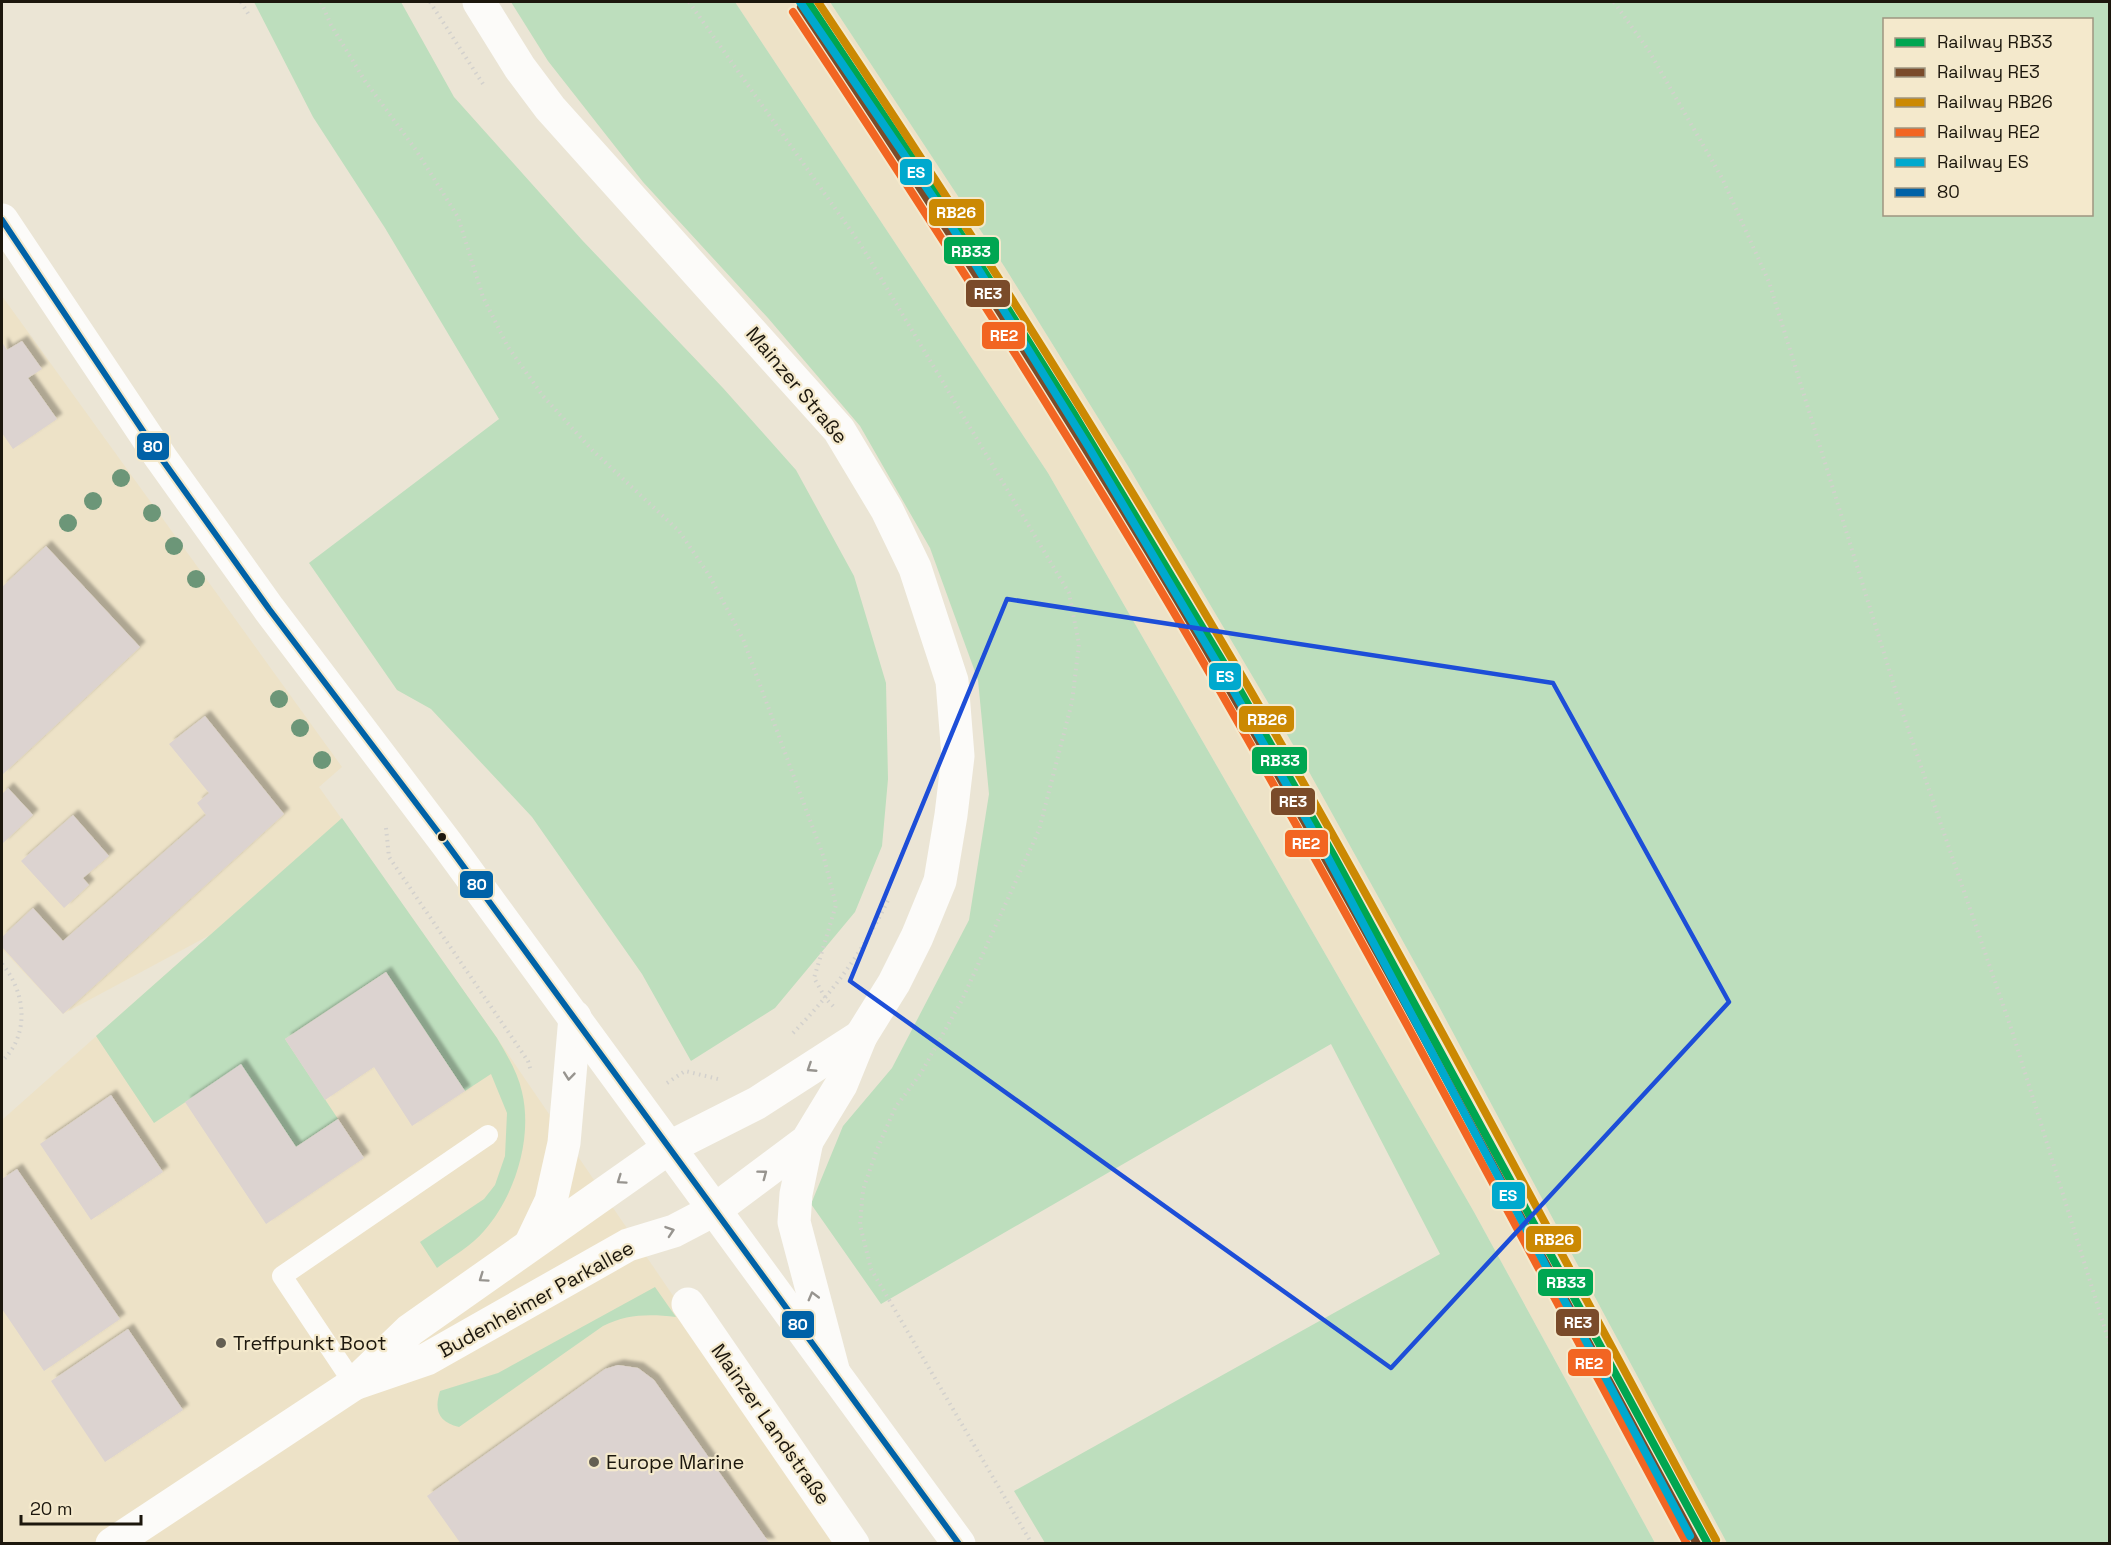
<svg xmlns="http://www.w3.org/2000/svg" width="2111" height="1545" viewBox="0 0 2111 1545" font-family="'Space Grotesk',sans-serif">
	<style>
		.built { fill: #ede2c7 }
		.green { fill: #bddebd; fill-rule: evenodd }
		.building { fill: #dcd3d0; filter: url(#shadow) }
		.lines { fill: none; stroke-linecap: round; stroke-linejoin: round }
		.path { stroke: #d3d1cd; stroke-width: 4; stroke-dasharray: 1.5 4.5; stroke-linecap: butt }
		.service { stroke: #fcfbf9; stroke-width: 20 }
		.minor { stroke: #fcfbf9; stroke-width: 33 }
		.secondary { stroke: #fcfbf9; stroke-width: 33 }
		.bus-1-casing { stroke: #f4e9cc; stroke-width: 10 }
		.bus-1 { stroke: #0062a7; stroke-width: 6 }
		.rail-1-casing { stroke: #f4e9cc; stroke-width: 12 }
		.rail-2-casing { stroke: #f4e9cc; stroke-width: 12 }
		.rail-3-casing { stroke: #f4e9cc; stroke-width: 12 }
		.rail-4-casing { stroke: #f4e9cc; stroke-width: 12 }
		.rail-5-casing { stroke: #f4e9cc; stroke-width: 12 }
		.rail-1 { stroke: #00a651; stroke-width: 8 }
		.rail-2 { stroke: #7a4b2a; stroke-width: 8 }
		.rail-3 { stroke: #cb8903; stroke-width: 8 }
		.rail-4 { stroke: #f26522; stroke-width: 8 }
		.rail-5 { stroke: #00a9ce; stroke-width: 8 }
		.tree { fill: #6c9678 }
		.oneway { stroke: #97948f }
		.marked { fill: none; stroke: #1d4ed8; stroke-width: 4.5; stroke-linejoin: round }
		.bus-dot { fill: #1c170d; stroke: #f4e9cc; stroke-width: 2 }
		.poi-dot { fill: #645f53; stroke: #f4e9cc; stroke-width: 2 }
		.labels { text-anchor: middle; stroke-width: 4.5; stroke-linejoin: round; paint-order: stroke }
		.street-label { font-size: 20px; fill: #1c170d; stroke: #f4e9cc }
		.poi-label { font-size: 20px; fill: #1c170d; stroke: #f4e9cc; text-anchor: start }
		.line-badge { stroke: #f4e9cc; stroke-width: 2 }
		.badge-label { font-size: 16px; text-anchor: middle; font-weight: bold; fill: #fff }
	</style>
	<defs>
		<filter id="shadow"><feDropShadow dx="5.5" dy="-5.5" stdDeviation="1.5" flood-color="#0004"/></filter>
	</defs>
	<rect width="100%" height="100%" fill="#ebe5d5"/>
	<g class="built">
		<polygon points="735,2 830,2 1004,266 1128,466 1308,770 1436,1001 1727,1543 1655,1543 1474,1212 1048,473"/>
		<polygon points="2,296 342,767 319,787 497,1038 842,1543 2,1543 2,1120 210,935 63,1014 2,949"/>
	</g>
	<g class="green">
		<polygon points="254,2 401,2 454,97 582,240 723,388 796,470 854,576 886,683 888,779 882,846 855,912 775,1008 691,1061 642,974 532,817 431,709 397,690 309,563 499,419 385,228 313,117"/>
		<polygon points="511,2 735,2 1048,473 1474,1212 1655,1543 1045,1543 1014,1491 1440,1254 1331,1044 881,1304 811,1204 843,1126 892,1068 969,920 989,794 978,680 930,548 860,426 768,318 643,182 548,61"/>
		<path d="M 830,2 L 2109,2 L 2109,1543 L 1727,1543 L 1436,1001 L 1308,770 L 1128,466 L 1004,266 ZM 1884,20 L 2092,20 L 2092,214 L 1884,214 Z"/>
		<path d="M 342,818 L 497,1038 C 507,1055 518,1073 522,1092 C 533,1138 515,1196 484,1231 C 471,1246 453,1256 437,1268 L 420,1242 L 484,1199 L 495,1185 L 505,1156 L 507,1113 L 491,1074 L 465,1091 L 386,972 L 285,1039 L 338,1119 L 296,1147 L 241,1065 L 154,1123 L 96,1036 Z"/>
		<path d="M 655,1287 L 676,1317 C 649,1314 627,1314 603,1326 L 459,1427 C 438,1422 434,1410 440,1391 L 498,1373 Z"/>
	</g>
	<g class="building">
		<polygon points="22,341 42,369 28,378 57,419 13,449 2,433 2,342 7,350"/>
		<polygon points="46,546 140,647 2,775 2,587"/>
		<polygon points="205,716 284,814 63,1014 2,947 2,937 33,908 63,941 206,815 197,803 209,793 169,744"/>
		<polygon points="8,788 33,815 2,844 2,794"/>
		<polygon points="73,815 109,856 83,878 89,885 64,908 21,861"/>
		<polygon points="386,972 465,1091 412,1126 374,1067 325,1100 285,1039"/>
		<polygon points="241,1064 296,1147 338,1119 364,1158 266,1224 185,1102"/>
		<polygon points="111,1095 163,1172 91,1220 40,1144"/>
		<polygon points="17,1169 120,1319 44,1371 2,1309 2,1179"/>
		<polygon points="128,1329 183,1410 105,1462 51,1381"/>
		<polygon points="618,1365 638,1368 654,1380 770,1544 461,1544 427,1496 605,1369"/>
	</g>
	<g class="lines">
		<g class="path">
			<polyline points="241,2 249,15"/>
			<polyline points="321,2 331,25 365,81 416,150 458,217 483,297 508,347 543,396 592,450 679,531 709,575 743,639 824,858 836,905 814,978 826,999 836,1009"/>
			<polyline points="430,2 483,84"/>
			<polyline points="689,2 861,245 1069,593 1079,644 1072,702 1039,830 962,1000 921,1073 895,1108 876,1152 863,1190 860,1225 871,1269 1032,1544"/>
			<polyline points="1614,2 1649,51 1722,178 1769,282 1901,708 2012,1031 2110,1345"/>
			<polyline points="386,828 389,857 528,1061 531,1071"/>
			<path d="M 2,964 C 26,992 30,1035 2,1061"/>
			<path d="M 793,1033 C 833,992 865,949 889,898"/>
			<polyline points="667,1083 685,1071 718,1079"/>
		</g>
		<polyline class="service" points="354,1384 282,1276 488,1135"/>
		<g class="minor">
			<polyline points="807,1141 796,1194 794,1222 834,1373"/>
			<polyline points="531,1243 551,1201 564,1143 575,1017"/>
			<polyline points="688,1304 853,1544"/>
			<polyline points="354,1384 427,1359 628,1245 674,1231 716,1209 807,1141 841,1085 861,1036 894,983 917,937 940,881 951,815 958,756 952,681 915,568 887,510 839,430 550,108 520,68 479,2"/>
			<polyline points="112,1544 354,1384 410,1330 670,1147 757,1103 861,1036"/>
		</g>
		<polyline class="secondary" points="2,220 161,458 269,609 447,844 959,1544"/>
		<g class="bus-1-casing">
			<polyline id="bus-1" points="2,220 161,458 269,609 447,844 959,1544"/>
		</g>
		<use href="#bus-1" class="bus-1"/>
		<g class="rail-1-casing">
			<polyline id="rail-1" points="808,2 930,185 1074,414 1234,680 1334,856 1708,1544"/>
		</g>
		<g class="rail-2-casing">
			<path id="rail-2" d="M 801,7 C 949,230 1095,456 1229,689 C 1391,970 1542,1258 1697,1544"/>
		</g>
		<g class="rail-3-casing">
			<path id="rail-3" d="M 818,2 C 966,223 1108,447 1242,676 C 1407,960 1559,1251 1716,1540"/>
		</g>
		<g class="rail-4-casing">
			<path id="rail-4" d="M 793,12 C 941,234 1086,460 1220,691 C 1382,972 1533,1259 1687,1544"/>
		</g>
		<g class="rail-5-casing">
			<polyline id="rail-5" points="800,2 939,206 1088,446 1229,683 1326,854 1690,1536"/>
		</g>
		<use href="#rail-1" class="rail-1"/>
		<use href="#rail-2" class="rail-2"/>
		<use href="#rail-3" class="rail-3"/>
		<use href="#rail-4" class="rail-4"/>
		<use href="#rail-5" class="rail-5"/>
	</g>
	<g class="tree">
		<circle cx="121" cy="478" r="9"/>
		<circle cx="93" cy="501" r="9"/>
		<circle cx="152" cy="513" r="9"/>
		<circle cx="68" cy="523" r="9"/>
		<circle cx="174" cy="546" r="9"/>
		<circle cx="196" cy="579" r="9"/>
		<circle cx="279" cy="699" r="9"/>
		<circle cx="300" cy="728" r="9"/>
		<circle cx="322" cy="760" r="9"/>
	</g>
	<defs><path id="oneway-chevron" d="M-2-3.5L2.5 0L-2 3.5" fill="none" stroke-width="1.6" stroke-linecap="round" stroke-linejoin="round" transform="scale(1.5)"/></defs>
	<g class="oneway">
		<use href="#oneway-chevron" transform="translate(811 1068) rotate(147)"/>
		<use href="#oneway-chevron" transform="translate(569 1076) rotate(96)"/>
		<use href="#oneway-chevron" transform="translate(763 1174) rotate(-37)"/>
		<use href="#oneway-chevron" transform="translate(621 1180) rotate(145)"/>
		<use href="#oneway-chevron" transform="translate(670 1231) rotate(-19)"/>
		<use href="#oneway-chevron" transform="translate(483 1278) rotate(145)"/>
		<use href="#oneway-chevron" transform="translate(813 1296) rotate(-105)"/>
	</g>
	<path class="marked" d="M 1007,599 L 1553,683 L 1729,1002 L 1391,1368 L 850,981 Z"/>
	<circle class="bus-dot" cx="442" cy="837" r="5"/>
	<g class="poi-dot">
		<circle cx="221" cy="1343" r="6"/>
		<circle cx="594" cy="1462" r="6"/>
	</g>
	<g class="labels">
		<g class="street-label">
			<text transform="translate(797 385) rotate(50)" y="7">Mainzer Straße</text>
			<text transform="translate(536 1299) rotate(-29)" y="7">Budenheimer Parkallee</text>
			<text transform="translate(771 1424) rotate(55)" y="7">Mainzer Landstraße</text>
		</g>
		<g class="poi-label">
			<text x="233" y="1350">Treffpunkt Boot</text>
			<text x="606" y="1469">Europe Marine</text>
		</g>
	</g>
	<g class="line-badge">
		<rect x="899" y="158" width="34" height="28" rx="6" fill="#00a9ce"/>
		<rect x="928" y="198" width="57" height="29" rx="6" fill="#cb8903"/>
		<rect x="943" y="236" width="57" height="29" rx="6" fill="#00a651"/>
		<rect x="965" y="279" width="46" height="29" rx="6" fill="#7a4b2a"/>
		<rect x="981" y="321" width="45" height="29" rx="6" fill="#f26522"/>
		<rect x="136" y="432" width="34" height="29" rx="6" fill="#0062a7"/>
		<rect x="1208" y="662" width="34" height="29" rx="6" fill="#00a9ce"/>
		<rect x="1238" y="705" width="57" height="28" rx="6" fill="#cb8903"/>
		<rect x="1251" y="746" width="57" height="29" rx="6" fill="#00a651"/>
		<rect x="1270" y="787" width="46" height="29" rx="6" fill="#7a4b2a"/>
		<rect x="1284" y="829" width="45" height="29" rx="6" fill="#f26522"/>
		<rect x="459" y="870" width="35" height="29" rx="6" fill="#0062a7"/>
		<rect x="1491" y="1181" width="35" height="29" rx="6" fill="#00a9ce"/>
		<rect x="1525" y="1225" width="57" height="28" rx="6" fill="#cb8903"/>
		<rect x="1537" y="1268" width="57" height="29" rx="6" fill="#00a651"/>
		<rect x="1555" y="1308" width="45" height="29" rx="6" fill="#7a4b2a"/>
		<rect x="781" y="1310" width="34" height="29" rx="6" fill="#0062a7"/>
		<rect x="1567" y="1348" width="45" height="29" rx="6" fill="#f26522"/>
	</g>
	<g class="badge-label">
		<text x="916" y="178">ES</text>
		<text x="956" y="218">RB26</text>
		<text x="971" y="257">RB33</text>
		<text x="988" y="299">RE3</text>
		<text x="1004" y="341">RE2</text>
		<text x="153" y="452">80</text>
		<text x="1225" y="682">ES</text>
		<text x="1267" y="725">RB26</text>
		<text x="1280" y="766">RB33</text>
		<text x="1293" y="807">RE3</text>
		<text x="1306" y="849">RE2</text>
		<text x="477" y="890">80</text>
		<text x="1508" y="1201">ES</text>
		<text x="1554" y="1245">RB26</text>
		<text x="1566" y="1288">RB33</text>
		<text x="1578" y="1328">RE3</text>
		<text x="798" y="1330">80</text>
		<text x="1589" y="1369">RE2</text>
	</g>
	<rect width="2111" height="1545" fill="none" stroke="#1c170d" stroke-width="6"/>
	<rect x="1883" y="18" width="210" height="198" fill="#f4e9cc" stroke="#9e9580" stroke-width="1.5"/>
	<rect x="1895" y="38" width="30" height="9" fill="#00a651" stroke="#9e9580" stroke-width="1.5"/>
	<text x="1937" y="48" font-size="18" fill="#1c170d">Railway RB33</text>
	<rect x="1895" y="68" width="30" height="9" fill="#7a4b2a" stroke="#9e9580" stroke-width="1.5"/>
	<text x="1937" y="78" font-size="18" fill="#1c170d">Railway RE3</text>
	<rect x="1895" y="98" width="30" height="9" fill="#cb8903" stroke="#9e9580" stroke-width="1.5"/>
	<text x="1937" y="108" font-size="18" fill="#1c170d">Railway RB26</text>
	<rect x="1895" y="128" width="30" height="9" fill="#f26522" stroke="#9e9580" stroke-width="1.5"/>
	<text x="1937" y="138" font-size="18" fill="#1c170d">Railway RE2</text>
	<rect x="1895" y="158" width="30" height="9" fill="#00a9ce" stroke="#9e9580" stroke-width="1.5"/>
	<text x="1937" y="168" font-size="18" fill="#1c170d">Railway ES</text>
	<rect x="1895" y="188" width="30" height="9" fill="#0062a7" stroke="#9e9580" stroke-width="1.5"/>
	<text x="1937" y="198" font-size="18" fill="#1c170d">80</text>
	<path d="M21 1515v9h120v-9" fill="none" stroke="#1c170d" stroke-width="3"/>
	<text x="30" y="1515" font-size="18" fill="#1c170d" stroke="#f4e9cc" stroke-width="4.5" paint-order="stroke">20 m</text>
</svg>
